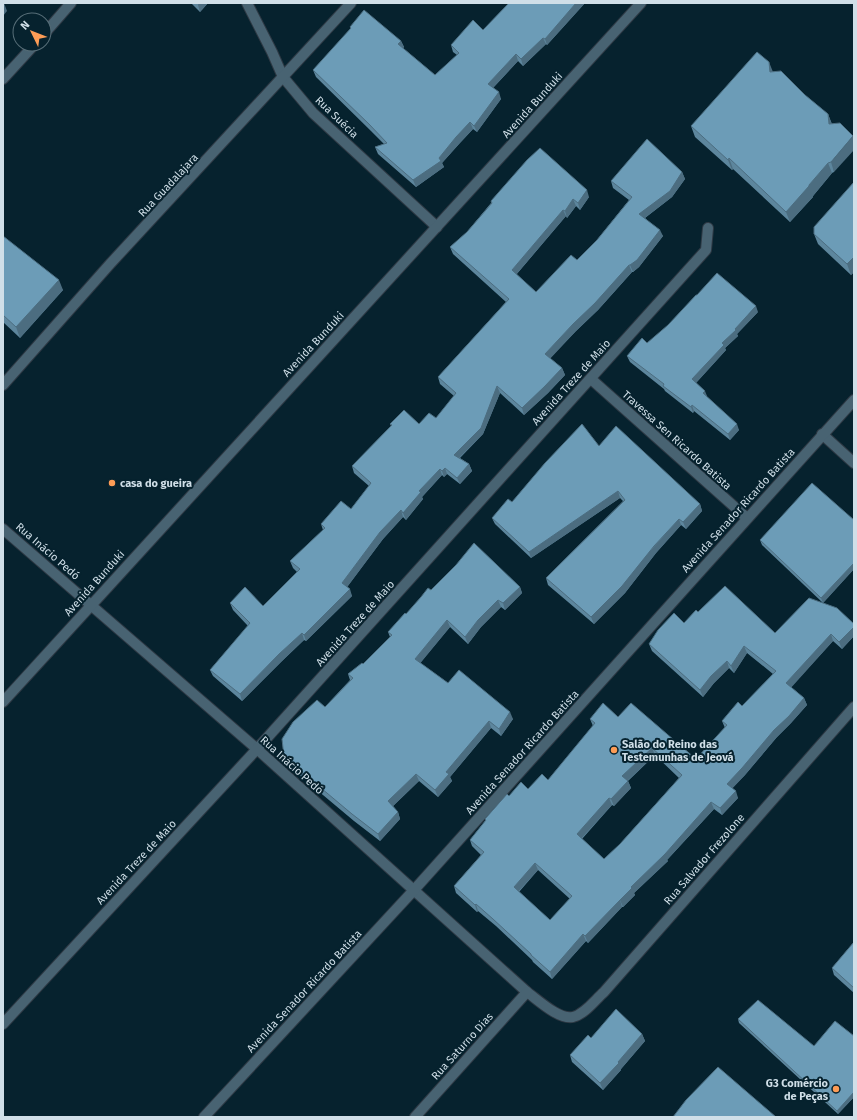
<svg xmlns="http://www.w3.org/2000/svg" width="857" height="1120" viewBox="0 0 857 1120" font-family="'Fira Sans',sans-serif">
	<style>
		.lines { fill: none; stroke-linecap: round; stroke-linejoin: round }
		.minor-casing { stroke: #2e3944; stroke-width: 12 }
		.tertiary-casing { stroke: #2e3944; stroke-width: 12 }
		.minor { stroke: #486372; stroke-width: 10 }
		.tertiary { stroke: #486372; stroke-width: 10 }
		.wall { fill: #5d869d; fill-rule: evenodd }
		.shaded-wall { fill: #4c6d80 }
		.building { fill: #6c9cb7; stroke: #4c6d80; fill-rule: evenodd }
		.poi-dot { fill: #fd9c56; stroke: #06222e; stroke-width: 1.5 }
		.labels { text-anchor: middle; stroke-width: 4; stroke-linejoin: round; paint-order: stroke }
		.street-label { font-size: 11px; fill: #d0dfe8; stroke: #06222e }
		.poi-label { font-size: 11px; font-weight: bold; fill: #d0dfe8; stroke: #06222e; text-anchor: start }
	</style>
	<rect width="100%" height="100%" fill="#06222e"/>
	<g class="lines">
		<g class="minor-casing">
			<g id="minor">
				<polyline points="247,3 272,52 283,77 313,113 437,227"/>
				<polyline points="591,379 747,518"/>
				<polyline points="3,385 110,264 351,3"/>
				<polyline points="822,434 854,463"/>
				<path d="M 3,529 L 257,749 L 527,992 C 538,1000 559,1020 573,1017 C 585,1014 595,1000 604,992 L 854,707"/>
				<polyline points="3,702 641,3"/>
				<polyline points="3,1024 257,749 706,250 708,228"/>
				<polyline points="204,1117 414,890 854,400"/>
				<polyline points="415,1117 527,992"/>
			</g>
		</g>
		<g class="tertiary-casing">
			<g id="tertiary">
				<polyline points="44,34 71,3"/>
				<polyline points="3,79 35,44"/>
			</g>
		</g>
		<use href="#minor" class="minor"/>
		<use href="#tertiary" class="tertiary"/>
	</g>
	<g class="wall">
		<polygon points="191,3 208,3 200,12"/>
		<polygon points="509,3 585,3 547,45 546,44 523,66 518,61 493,88 501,99 477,132 473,129 459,144 442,163 444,167 416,187 378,154 375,147 384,144 371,131 316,77 313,70 351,29 350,27 401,41 404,47 403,48 435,75 457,55 453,52 451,45 483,30"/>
		<polygon points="773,72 805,95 828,114 832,124 834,172 832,173 813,196 813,197 790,222 733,169 732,170 695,137 691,126"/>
		<polygon points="682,172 685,179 672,197 645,218 663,236 639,267 633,272 632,272 598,310 576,331 550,358 562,368 565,375 548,393 524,415 500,393 483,434 460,458 469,464 472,471 460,484 447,474 444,477 442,475 422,497 423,499 406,520 403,517 383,539 347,587 352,596 306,641 304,640 282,661 242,701 213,676 210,670 248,626 233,610 230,603 263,606 297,572 293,568 290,561 323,530 321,524 351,509 369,486 354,473 352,466 391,426 390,424 419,424 436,418 454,396 440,384 438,377 506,302 453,254 450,247 467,232 491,203 491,201 589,197 580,210 576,206 567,218 566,216 516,275 536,292 577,260 597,240 629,200 613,188 611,181"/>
		<polygon points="854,182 854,272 851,275 818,244 814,234"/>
		<polygon points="3,236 63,290 20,338 3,322"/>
		<polygon points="758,312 737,334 738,336 725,348 726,350 696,383 707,397 739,430 730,440 694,411 693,413 665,391 664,389 630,362 627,356 647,343"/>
		<polygon points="599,446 700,504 702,511 686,529 681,525 656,553 625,593 594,624 548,585 546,578 623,501 620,498 531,558 495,524 492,518 512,502"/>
		<polygon points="854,520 854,569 823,603 762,545 760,540"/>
		<polygon points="520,587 522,593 505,610 501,607 481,627 468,644 450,627 420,663 448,683 513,719 501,736 491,728 450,777 452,781 438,797 419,781 393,806 398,812 400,819 380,841 354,821 286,764 284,757 325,707 350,680 348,674 363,664 390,637 388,632 406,614 431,590"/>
		<path d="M 698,612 L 775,633 L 854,624 L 854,636 L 842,649 L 833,641 L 791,687 L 804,698 L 807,705 L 791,723 L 777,737 L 745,775 L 732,788 L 738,798 L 722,815 L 714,809 L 667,860 L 668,861 L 634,893 L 635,895 L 623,907 L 622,907 L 588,943 L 586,941 L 552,979 L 533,962 L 532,960 L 496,926 L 478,911 L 477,912 L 456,893 L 454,886 L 481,855 L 472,846 L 470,840 L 485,821 L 485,819 L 509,796 L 528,789 L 548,780 L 593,726 L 590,719 L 618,717 L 696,759 L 725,728 L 722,721 L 742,706 L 773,674 L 747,653 L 734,673 L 729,668 L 714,683 L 703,697 L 652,651 L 649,644 L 684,623 ZM 655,755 L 679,778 L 620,844 L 604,859 L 582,839 L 612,805 L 614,806 L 631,788 L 628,781 ZM 538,870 L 570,899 L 550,920 L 519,892 Z"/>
		<polygon points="854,942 854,993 834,975 832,968"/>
		<polygon points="738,1019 814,1046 854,1036 854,1097 838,1114 739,1023"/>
		<polygon points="642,1034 645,1041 621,1069 621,1070 603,1090 572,1062 570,1055 591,1038"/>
	</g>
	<g class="shaded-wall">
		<polygon points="3,3 4,3 7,11 3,16"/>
		<polygon points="199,3 208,3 200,12 198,5"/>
		<polygon points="576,3 585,3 547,45 545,39"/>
		<polygon points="543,38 546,44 523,66 521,59"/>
		<polygon points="401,41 404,47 401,51 398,44"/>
		<polygon points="516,54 518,61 490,91 488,84"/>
		<polygon points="769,62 773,72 770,72"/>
		<polygon points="499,92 501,99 477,132 474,126"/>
		<polygon points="828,114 832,125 829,124"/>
		<polygon points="470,122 473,129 459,144 442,163 444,167 416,187 413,180 439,158 456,137"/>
		<polygon points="853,136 854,140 854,150 834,172 831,162"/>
		<polygon points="729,158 733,169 732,170 728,160"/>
		<polygon points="828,163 832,173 813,196 813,197 790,222 786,212"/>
		<polygon points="682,172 685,179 672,197 642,220 639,214"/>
		<polygon points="587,190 589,197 580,210 578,203"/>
		<polygon points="573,199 576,206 567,218 565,211"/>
		<polygon points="563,210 566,216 514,277 512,270"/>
		<polygon points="660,230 663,236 639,267 633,272 630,265"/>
		<polygon points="854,257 854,272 851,275 847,264"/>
		<polygon points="629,265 632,272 598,310 576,331 548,361 545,354"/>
		<polygon points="59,280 63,290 20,338 16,327"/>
		<polygon points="756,306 758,312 737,334 738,336 725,348 726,350 694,385 692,379 722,343"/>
		<polygon points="562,368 565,375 548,393 524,415 522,408"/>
		<polygon points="497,386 500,393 483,434 456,461 454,455"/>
		<polygon points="705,391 707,396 705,399 703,393"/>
		<polygon points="692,405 694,411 693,413 691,407"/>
		<polygon points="737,424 739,430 730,440 728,434"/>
		<polygon points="469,464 472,471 460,484 457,478"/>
		<polygon points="445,468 447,474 444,477 442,471"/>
		<polygon points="440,469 442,475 422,497 423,499 406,520 403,513 419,491"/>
		<polygon points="618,491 620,498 531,558 529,552"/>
		<polygon points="700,504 702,511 686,529 683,522"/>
		<polygon points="401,510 403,517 383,539 345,590 342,583 380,532"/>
		<polygon points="679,519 681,525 656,553 625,593 594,624 591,617"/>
		<polygon points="854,563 854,569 823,603 821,598"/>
		<polygon points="520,587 522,593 505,610 503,603"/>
		<polygon points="350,589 352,596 306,641 304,635"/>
		<polygon points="498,600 501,607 481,627 468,644 465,637 478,620"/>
		<polygon points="447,620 450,627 418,666 415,659"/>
		<polygon points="854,627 854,636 842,649 839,642"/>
		<polygon points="302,633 304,640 282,661 242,701 240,694 279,654"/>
		<polygon points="831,634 833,641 789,690 786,683"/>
		<polygon points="744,646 747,653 734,673 731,666"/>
		<polygon points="727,661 729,668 714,683 703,697 700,690 711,676"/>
		<polygon points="804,698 807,705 791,723 777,737 745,775 730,791 727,784 774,730"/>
		<polygon points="510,712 513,719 501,736 499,729"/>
		<polygon points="489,721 491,728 450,777 452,781 438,797 435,790 446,772"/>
		<polygon points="652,748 655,755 625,783 622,776"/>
		<polygon points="416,774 419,781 391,808 388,801"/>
		<polygon points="628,781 631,788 614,806 611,799"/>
		<polygon points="736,791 738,798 722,815 720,808"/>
		<polygon points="609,798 612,805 579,841 577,834"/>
		<polygon points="711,802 714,809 667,860 668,861 634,893 635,895 623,907 620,900 631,887 665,854"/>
		<polygon points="398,812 400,819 380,841 378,834"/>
		<polygon points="535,863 538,870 516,894 514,887"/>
		<polygon points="620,900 622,907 588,943 585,936"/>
		<polygon points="476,904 478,911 477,912 475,905"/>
		<polygon points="583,934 586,941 552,979 550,972"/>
		<polygon points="642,1034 645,1041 621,1069 621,1070 603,1090 600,1083"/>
		<polygon points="854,1092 854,1097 838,1114 837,1111"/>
	</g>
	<g class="building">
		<polygon points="509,3 576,3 545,39 543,38 521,59 516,54 488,84 499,92 474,126 470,122 456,137 439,158 441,161 413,180 375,147 387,143 369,124 313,70 351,28 350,27 364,10 401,41 398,44 435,75 459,53 451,45 473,20 483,30"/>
		<polygon points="757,52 769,62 770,72 781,71 805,95 828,114 829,124 840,123 853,136 831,162 828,163 809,185 809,186 786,212 729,158 728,160 691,126"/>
		<polygon points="647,139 682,172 670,191 639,214 660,230 637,260 630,265 629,265 595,303 573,324 545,354 562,368 545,386 522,408 497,386 481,428 454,455 469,464 457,478 445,468 442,471 440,469 419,491 421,492 403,513 401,510 380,532 342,583 350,589 304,635 302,633 279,654 240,694 210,670 250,623 230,603 245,587 263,606 300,569 290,561 325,528 321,524 341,501 351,509 371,483 352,466 392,425 390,424 404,410 419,424 429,413 436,418 456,393 438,377 509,299 450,247 467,232 492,203 491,201 527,160 540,148 587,190 578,203 573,199 565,211 563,210 512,270 536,292 571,255 577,260 597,240 632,197 611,181"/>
		<polygon points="854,182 854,257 847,264 814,234 814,227"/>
		<polygon points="3,236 59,280 16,327 3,315"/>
		<polygon points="717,273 756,306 735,329 736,330 722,343 724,345 692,379 705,391 703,393 737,424 728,434 692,405 691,407 663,386 664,384 627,356 642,338 647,343 668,325 696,295 697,295"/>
		<polygon points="582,424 599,446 616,426 700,504 683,522 679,519 654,546 622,586 591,617 546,578 625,500 618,491 529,552 492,518 508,499 512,502 545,463"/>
		<polygon points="812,483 854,520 854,563 821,598 760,540"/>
		<polygon points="474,543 520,587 503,603 498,600 478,620 465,637 447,620 415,659 448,683 459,670 510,712 499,729 489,721 446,772 449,774 435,790 416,774 388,801 398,812 378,834 352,814 284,757 282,739 293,722 317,700 325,707 353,678 348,674 362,663 363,664 392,635 388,632 405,613 406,614 421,597 428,588 431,590 456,565"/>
		<path d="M 725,586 L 775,633 L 809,598 L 837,608 L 854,624 L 854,627 L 839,642 L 831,634 L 786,683 L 804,698 L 789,716 L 774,730 L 742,768 L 727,784 L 736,791 L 720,808 L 711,802 L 665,854 L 631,887 L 632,888 L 620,900 L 585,936 L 583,934 L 550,972 L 531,955 L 531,954 L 493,919 L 476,904 L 475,905 L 454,886 L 484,852 L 470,840 L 486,820 L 485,819 L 507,794 L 509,796 L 521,782 L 528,789 L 542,774 L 548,780 L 595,723 L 590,719 L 603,703 L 618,717 L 631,703 L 696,759 L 727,725 L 722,721 L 738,702 L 742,706 L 776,671 L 744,646 L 731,666 L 727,661 L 711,676 L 700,690 L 649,644 L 658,630 L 674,613 L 684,623 L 696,610 L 698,612 ZM 652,748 L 682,775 L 620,844 L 604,859 L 577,834 L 609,798 L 611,799 L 628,781 L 622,776 ZM 535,863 L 572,896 L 550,920 L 514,887 Z"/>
		<polygon points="854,942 854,988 832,968"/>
		<polygon points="758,1000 814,1046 835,1021 854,1036 854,1092 837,1111 738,1019"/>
		<polygon points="616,1009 642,1034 618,1062 619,1063 600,1083 570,1055 588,1035 591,1038"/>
		<polygon points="718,1067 776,1117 673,1117 686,1100"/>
	</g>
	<g class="poi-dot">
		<circle cx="112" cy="483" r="4"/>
		<circle cx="614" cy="750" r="4"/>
		<circle cx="836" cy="1089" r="4"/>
	</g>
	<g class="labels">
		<g class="street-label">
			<text transform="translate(532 105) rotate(-48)" y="4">Avenida Bunduki</text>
			<text transform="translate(337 117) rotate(44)" y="4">Rua Suécia</text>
			<text transform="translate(168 185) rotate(-47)" y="4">Rua Guadalajara</text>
			<text transform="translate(313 344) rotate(-47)" y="4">Avenida Bunduki</text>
			<text transform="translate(571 382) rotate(-48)" y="4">Avenida Treze de Maio</text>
			<text transform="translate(677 440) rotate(42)" y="4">Travessa Sen Ricardo Batista</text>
			<text transform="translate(738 510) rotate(-48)" y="4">Avenida Senador Ricardo Batista</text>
			<text transform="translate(48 551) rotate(41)" y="4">Rua Inácio Pedó</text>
			<text transform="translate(94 583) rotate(-48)" y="4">Avenida Bunduki</text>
			<text transform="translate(355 623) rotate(-48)" y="4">Avenida Treze de Maio</text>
			<text transform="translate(522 752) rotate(-48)" y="4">Avenida Senador Ricardo Batista</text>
			<text transform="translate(292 765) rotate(42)" y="4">Rua Inácio Pedó</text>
			<text transform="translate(704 859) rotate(-49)" y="4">Rua Salvador Frezolone</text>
			<text transform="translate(136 862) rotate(-47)" y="4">Avenida Treze de Maio</text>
			<text transform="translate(304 991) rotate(-47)" y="4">Avenida Senador Ricardo Batista</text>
			<text transform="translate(462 1046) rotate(-48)" y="4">Rua Saturno Dias</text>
		</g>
		<g class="poi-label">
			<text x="120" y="487">casa do gueira</text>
			<text x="622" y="748">Salão do Reino das<tspan x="622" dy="13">Testemunhas de Jeová</tspan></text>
			<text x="828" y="1087" text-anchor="end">G3 Comércio<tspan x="828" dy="13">de Peças</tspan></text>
		</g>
	</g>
	<rect width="857" height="1120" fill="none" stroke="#d0dfe8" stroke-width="8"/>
	<g transform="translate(32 32) rotate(313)"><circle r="19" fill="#06222e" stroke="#576e78"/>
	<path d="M0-3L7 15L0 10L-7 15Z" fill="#fd9c56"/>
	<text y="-6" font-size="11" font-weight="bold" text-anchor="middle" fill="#d0dfe8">N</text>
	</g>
</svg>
